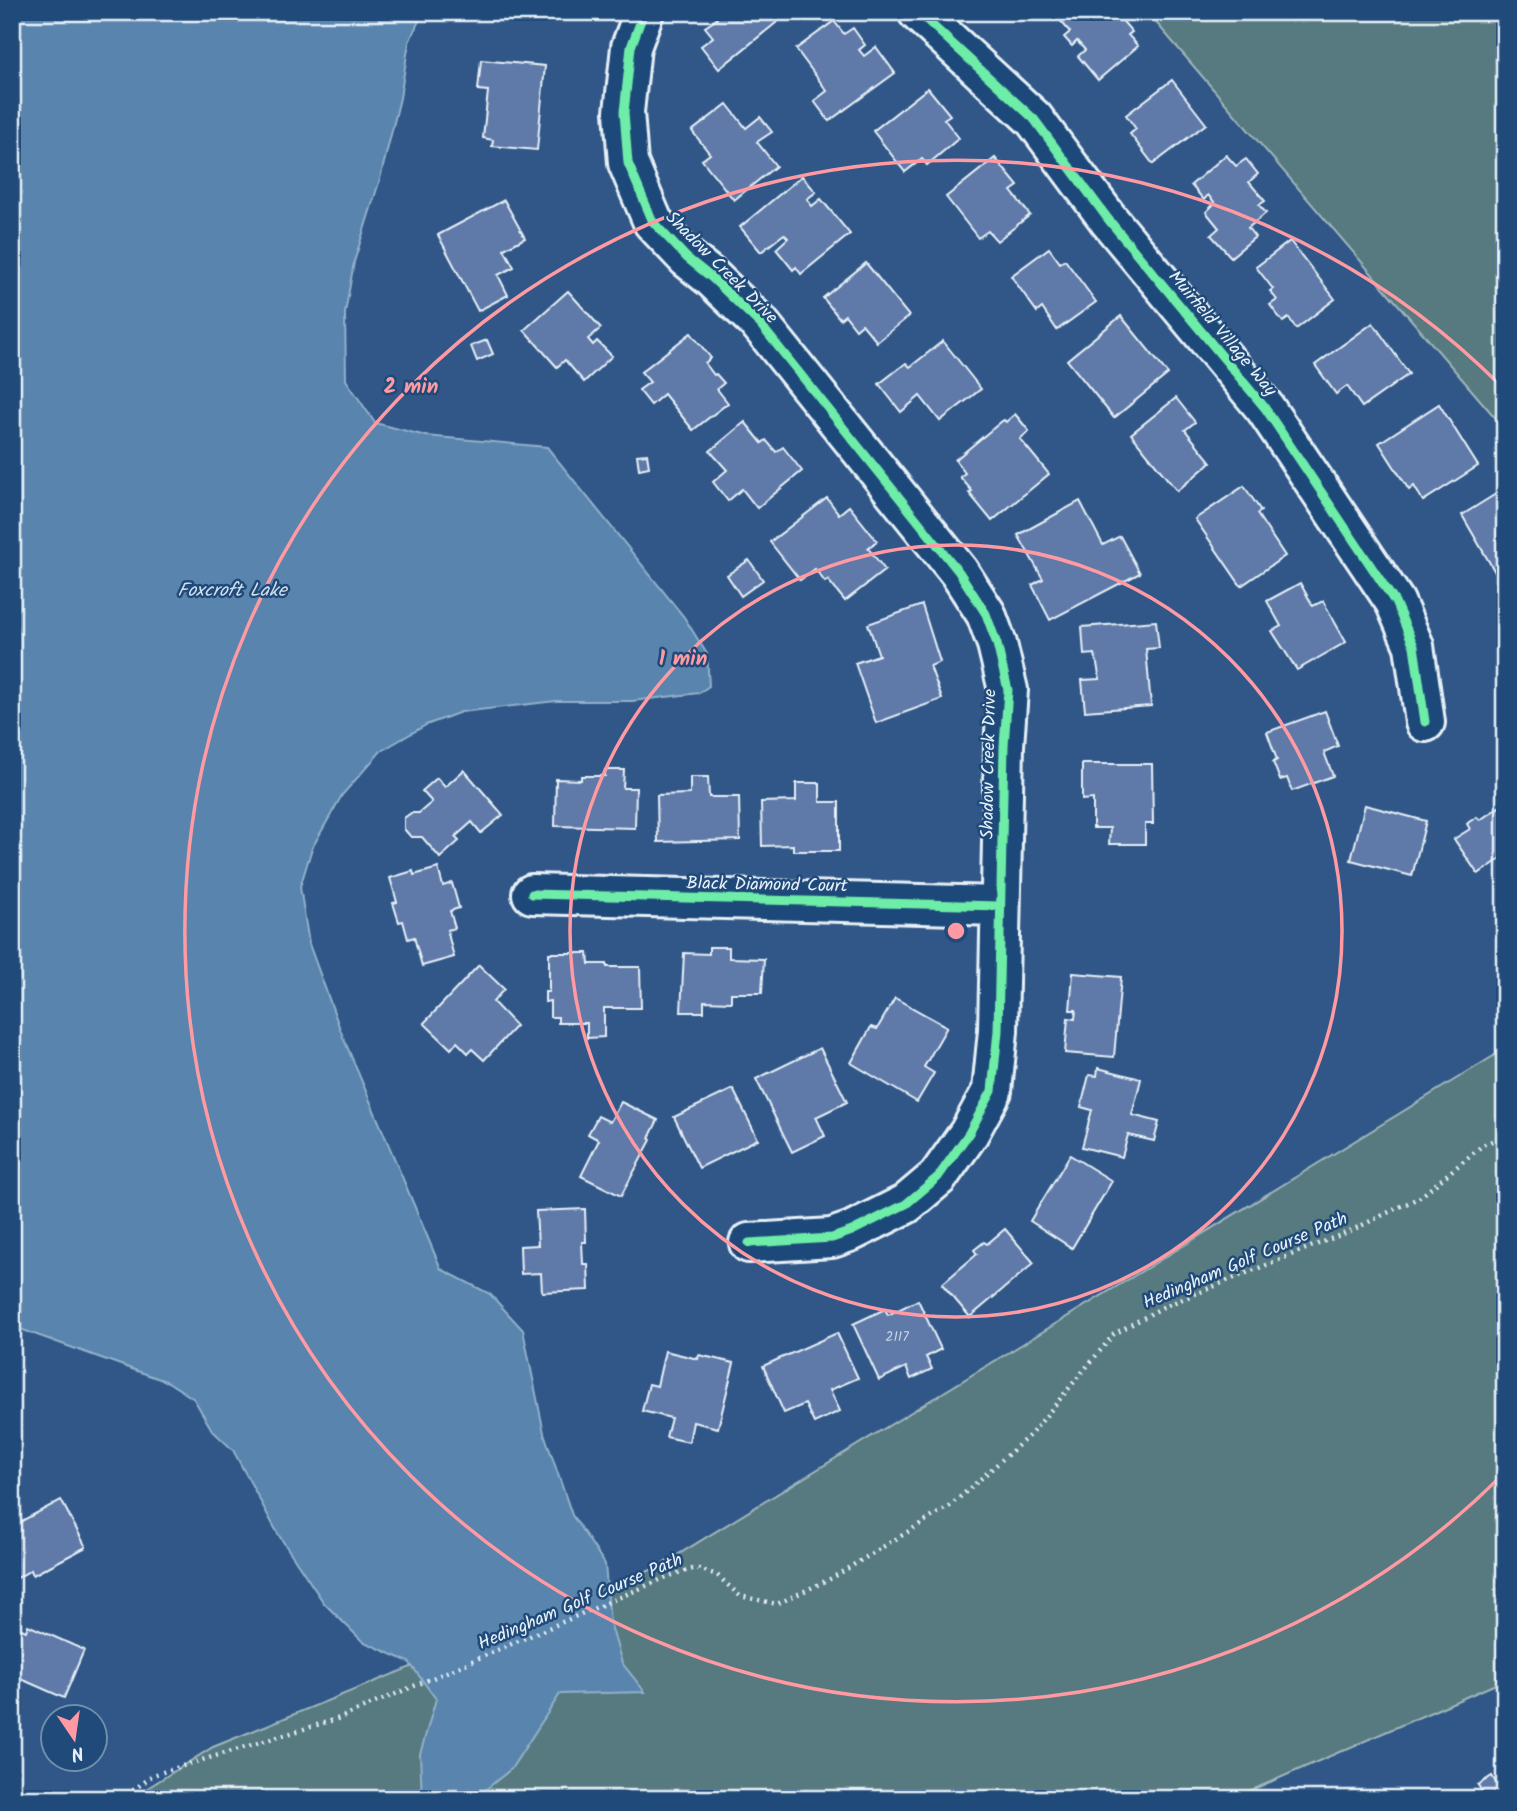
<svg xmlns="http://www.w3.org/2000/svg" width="1517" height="1811" viewBox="0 0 1517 1811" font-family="Kalam,sans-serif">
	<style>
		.green { fill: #577a7f; stroke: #a0b6bc; stroke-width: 2 }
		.water { fill: #5984ad; stroke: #92b0cb; stroke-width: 2 }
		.building { fill: #5f79a8; stroke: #e8f1f8; stroke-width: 2 }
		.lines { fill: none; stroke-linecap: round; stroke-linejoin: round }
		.minor-casing { stroke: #e8f1f8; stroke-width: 44 }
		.path { stroke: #e8f1f8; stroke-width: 4.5; stroke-dasharray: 2 5; stroke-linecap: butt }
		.minor { stroke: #1f4a7a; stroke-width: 38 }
		.cycleway-casing { stroke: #1f4a7a; stroke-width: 13 }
		.cycleway { stroke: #6deda7; stroke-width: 9 }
		.ring { fill: none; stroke: #ff9aa2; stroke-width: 3.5 }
		.labels { text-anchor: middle; stroke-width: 5; stroke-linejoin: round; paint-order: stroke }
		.number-label { font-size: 14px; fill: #c6d3e4 }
		.street-label { font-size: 18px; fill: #e8f1f8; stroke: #1f4a7a }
		.water-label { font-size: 19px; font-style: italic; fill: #d3e1ed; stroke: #1f4a7a }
		.centre { fill: #ff9aa2; stroke: #1f4a7a; stroke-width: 3.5 }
		.ring-label { font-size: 21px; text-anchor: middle; font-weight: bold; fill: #ff9aa2; stroke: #1f4a7a; stroke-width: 5; stroke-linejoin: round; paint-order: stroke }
	</style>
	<rect width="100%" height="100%" fill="#305787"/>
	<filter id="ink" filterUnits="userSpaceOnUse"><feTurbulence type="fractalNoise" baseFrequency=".0143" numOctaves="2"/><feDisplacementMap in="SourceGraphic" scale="14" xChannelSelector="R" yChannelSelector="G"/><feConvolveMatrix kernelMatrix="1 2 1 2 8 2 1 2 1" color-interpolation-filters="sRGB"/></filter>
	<g filter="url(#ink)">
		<g class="green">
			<polygon points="1147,12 1505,12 1505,429"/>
			<polygon points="1505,1049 1505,1680 1231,1799 130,1799 213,1747 656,1568"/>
		</g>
		<polygon class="water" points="12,12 423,12 409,42 400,98 380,179 354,262 345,313 346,380 375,423 426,436 547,447 684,617 707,654 709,686 699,693 632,701 556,701 461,712 426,725 381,751 342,795 312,848 300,887 309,944 343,1037 441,1269 490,1294 523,1330 544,1433 572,1515 605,1564 610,1622 622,1663 645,1692 560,1694 511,1769 474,1799 422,1798 420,1754 436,1699 409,1662 362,1641 324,1603 278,1534 233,1450 212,1430 194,1399 168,1382 12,1326"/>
		<g class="building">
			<polygon points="715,12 786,12 787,14 719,69 701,46 713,37 705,27 717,19 713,13"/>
			<polygon points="1069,12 1115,12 1132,32 1128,35 1138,46 1098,80 1078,56 1085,50 1077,41 1072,46 1064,37 1070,32 1060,20"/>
			<polygon points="834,21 844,34 853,28 865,45 859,50 864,56 876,47 895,73 829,121 814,101 827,91 796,49"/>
			<polygon points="481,60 545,66 537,150 492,146 493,140 483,138 488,91 478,90"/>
			<polygon points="1172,80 1206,124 1153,164 1130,134 1136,129 1126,115"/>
			<polygon points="928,88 950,115 944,119 959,138 927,165 922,159 905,172 873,131"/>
			<polygon points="727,104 746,128 760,117 772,132 757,142 776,166 734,200 702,160 710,154 692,131"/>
			<polygon points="1226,155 1236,166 1246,159 1258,174 1249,182 1265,201 1259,205 1266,213 1248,228 1255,237 1231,257 1211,235 1219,228 1206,212 1215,203 1208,195 1204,200 1191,185"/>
			<polygon points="995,158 1018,186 1011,191 1030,215 997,241 988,231 978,238 946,197"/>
			<polygon points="802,176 816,192 807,199 812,206 821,199 850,234 801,274 796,267 793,270 776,249 788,238 784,234 761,252 740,227"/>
			<polygon points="504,200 525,238 504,249 514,267 498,275 508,295 478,311 438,235"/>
			<polygon points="1290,241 1335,299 1296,329 1289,318 1283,322 1270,305 1277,300 1270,291 1273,289 1256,267"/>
			<polygon points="1049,248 1060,263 1065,260 1096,302 1057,330 1042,308 1037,312 1011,276"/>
			<polygon points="866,263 909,316 877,342 862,324 856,329 845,315 840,319 823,298"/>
			<polygon points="568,291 601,328 588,339 593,345 597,341 612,356 584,382 565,360 557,367 524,330"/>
			<polygon points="1121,316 1168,374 1114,418 1067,360"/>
			<polygon points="1373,323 1409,374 1362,407 1347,386 1336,394 1315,365"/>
			<polygon points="691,333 711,358 705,363 714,375 716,374 724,383 717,389 728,403 693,430 664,394 651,405 639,390 650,382 641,372"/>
			<polygon points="487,340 493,354 477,361 471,346"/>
			<polygon points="943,341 981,389 940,421 920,396 901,412 879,384 906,363 910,367"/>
			<polygon points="1176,398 1195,422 1185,430 1211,462 1177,491 1131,434"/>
			<polygon points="1439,404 1478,466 1423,501 1414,486 1409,490 1379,443"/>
			<polygon points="1015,414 1029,431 1020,439 1049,474 992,521 969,493 972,491 960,477 965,473 955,460 1002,421 1004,420 1006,422"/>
			<polygon points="745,422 762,443 766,440 776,452 783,447 802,471 757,508 742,489 728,501 713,482 727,470 710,451"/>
			<polygon points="647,454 649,467 639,469 637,455"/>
			<polygon points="1244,486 1261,511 1257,514 1285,556 1241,586 1195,519"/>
			<polygon points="1504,489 1505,576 1499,579 1462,515"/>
			<polygon points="827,498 839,514 849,506 877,541 868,548 885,570 845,601 828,580 825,582 815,569 800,580 770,542"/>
			<polygon points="1080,501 1103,545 1120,536 1140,573 1050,620 1032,585 1043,579 1018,535"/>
			<polygon points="749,560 763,580 741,596 727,575"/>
			<polygon points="1300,583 1313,606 1323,601 1346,642 1297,670 1272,631 1281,626 1267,601"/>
			<polygon points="922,605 940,662 930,666 942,699 876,723 855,663 879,655 868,624"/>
			<polygon points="1156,621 1159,648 1146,649 1151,706 1085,711 1082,680 1100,679 1095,654 1084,655 1082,627"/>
			<polygon points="1325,711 1338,746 1324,752 1333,776 1292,791 1287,778 1280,780 1273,762 1277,760 1267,732"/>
			<polygon points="1082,764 1152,764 1153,824 1145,824 1145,844 1109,844 1110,828 1093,828 1093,799 1082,800"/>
			<polygon points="464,770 503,815 481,833 472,822 455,837 459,841 440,858 422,837 411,837 404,829 404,818 411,813 419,813 432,802 422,791 437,778 445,787"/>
			<polygon points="605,770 624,770 623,788 636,788 635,828 555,826 556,779 581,780 581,776 605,776"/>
			<polygon points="690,777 708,777 709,797 739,797 740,840 658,842 657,795 690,794"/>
			<polygon points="796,783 820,783 820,802 839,802 839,851 793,851 793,845 762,846 761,802 796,801"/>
			<polygon points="1505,803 1505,856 1478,874 1454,839 1470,829 1467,824 1469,822 1477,817 1480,820"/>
			<polygon points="1365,805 1426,821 1412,876 1351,860"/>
			<polygon points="438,868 443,886 452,883 459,908 450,911 455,928 447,930 454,957 422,966 414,937 408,939 403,921 399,922 393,903 397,902 390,878 413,871 414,875"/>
			<polygon points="709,947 729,947 729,958 764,959 762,993 731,993 731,1002 704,1001 704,1012 681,1012 684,953 709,954"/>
			<polygon points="549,953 588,953 589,964 607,964 607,967 640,967 641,1008 604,1008 604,1037 587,1038 587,1023 558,1023 558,1017 550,1017 550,1001 545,1002 545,992 549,992"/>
			<polygon points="479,965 504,989 493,1002 516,1026 484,1060 472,1049 468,1053 457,1042 451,1049 424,1023"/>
			<polygon points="1073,973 1121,977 1114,1057 1065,1053 1068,1018 1075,1019 1076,1010 1070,1010"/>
			<polygon points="895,998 947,1027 924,1067 934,1073 917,1102 851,1063 871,1027 877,1029"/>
			<polygon points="820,1048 847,1102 816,1117 825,1136 792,1152 756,1079"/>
			<polygon points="1098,1068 1141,1079 1132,1115 1159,1122 1154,1141 1128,1135 1122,1157 1082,1147 1092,1110 1081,1107 1089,1075 1097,1076"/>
			<polygon points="733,1089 758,1139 699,1168 674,1117"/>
			<polygon points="621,1102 658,1120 649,1138 651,1140 621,1196 581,1176 599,1140 588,1134 598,1116 610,1122"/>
			<polygon points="1070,1155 1112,1181 1072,1248 1030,1221"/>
			<polygon points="585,1209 586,1242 582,1242 583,1264 588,1264 589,1290 542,1292 541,1273 521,1274 520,1246 538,1245 536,1211"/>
			<polygon points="1005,1229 1034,1263 970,1317 942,1284 977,1254 974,1250 984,1242 987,1244"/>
			<polygon points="918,1300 941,1349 926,1357 932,1369 911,1379 906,1367 879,1380 853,1324 885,1309 888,1315"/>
			<polygon points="837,1333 858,1378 830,1390 840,1411 814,1423 805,1404 784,1413 763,1366"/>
			<polygon points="665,1351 698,1359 699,1355 734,1363 718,1428 693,1422 689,1442 666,1437 671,1418 642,1411 649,1384 657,1386"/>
			<polygon points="61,1500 86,1547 33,1575 31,1570 12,1581 12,1526"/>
			<polygon points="12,1625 26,1631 28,1625 84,1650 64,1698 12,1675"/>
			<polygon points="1492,1776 1500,1789 1486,1798 1478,1785"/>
		</g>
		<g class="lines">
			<g class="minor-casing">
				<g id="minor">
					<polyline points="644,12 631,47 624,112 628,163 653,222 687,258 712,278 760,324 959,572 986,614 997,644 1008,690 1004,746 998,1031 992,1091 969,1133 938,1177 906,1204 852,1231 832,1238 749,1243"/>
					<polyline points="918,12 1034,119 1108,219 1265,408 1395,602 1414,646 1425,722"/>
					<polyline points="532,894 1000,906"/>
				</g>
			</g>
			<polyline class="path" points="122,1799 153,1775 340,1718 669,1576 696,1568 717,1575 740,1596 777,1604 832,1578 950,1506 1031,1434 1114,1334 1163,1307 1350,1231 1420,1197 1483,1145 1505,1135"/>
			<use href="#minor" class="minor"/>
			<g class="cycleway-casing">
				<g id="cycleway">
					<polyline points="644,12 631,47 624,112 628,163 653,222 687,258 712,278 760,324 959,572 986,614 997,644 1008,690 1004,746 998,1031 992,1091 969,1133 938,1177 906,1204 852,1231 832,1238 749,1243"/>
					<polyline points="918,12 1034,119 1108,219 1265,408 1395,602 1414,646 1425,722"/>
					<polyline points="532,894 1000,906"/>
				</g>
			</g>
			<use href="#cycleway" class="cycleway"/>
		</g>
	</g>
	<g class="ring">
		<circle cx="956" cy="931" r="386"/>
		<path d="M1501 1476A771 771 0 1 1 1501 386"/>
	</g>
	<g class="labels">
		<g class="number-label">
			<text x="897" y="1341">2117</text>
		</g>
		<g class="street-label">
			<text transform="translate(722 267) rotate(45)" y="6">Shadow Creek Drive</text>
			<text transform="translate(1223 333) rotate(50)" y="6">Muirfield Village Way</text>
			<text transform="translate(988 764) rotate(-89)" y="6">Shadow Creek Drive</text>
			<text transform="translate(767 884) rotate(1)" y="6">Black Diamond Court</text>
			<text transform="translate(1245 1260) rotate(-23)" y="6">Hedingham Golf Course Path</text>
			<text transform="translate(580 1601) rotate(-23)" y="6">Hedingham Golf Course Path</text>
		</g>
		<g class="water-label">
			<text x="232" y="596">Foxcroft Lake</text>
		</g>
	</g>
	<circle cx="956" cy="931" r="10" class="centre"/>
	<g class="ring-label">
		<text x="411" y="393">2 min</text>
		<text x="683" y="665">1 min</text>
	</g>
	<rect width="1517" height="1811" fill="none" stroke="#1f4a7a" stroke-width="42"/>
	<rect x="21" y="21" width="1475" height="1769" fill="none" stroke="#e8f1f8" stroke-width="2.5" filter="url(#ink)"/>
	<g transform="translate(74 1738) rotate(167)"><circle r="33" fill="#1f4a7a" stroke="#6f8dac" stroke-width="2"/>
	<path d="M0-5L12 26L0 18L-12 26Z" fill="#ff9aa2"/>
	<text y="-10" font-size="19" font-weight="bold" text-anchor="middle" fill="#e8f1f8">N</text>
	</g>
</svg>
